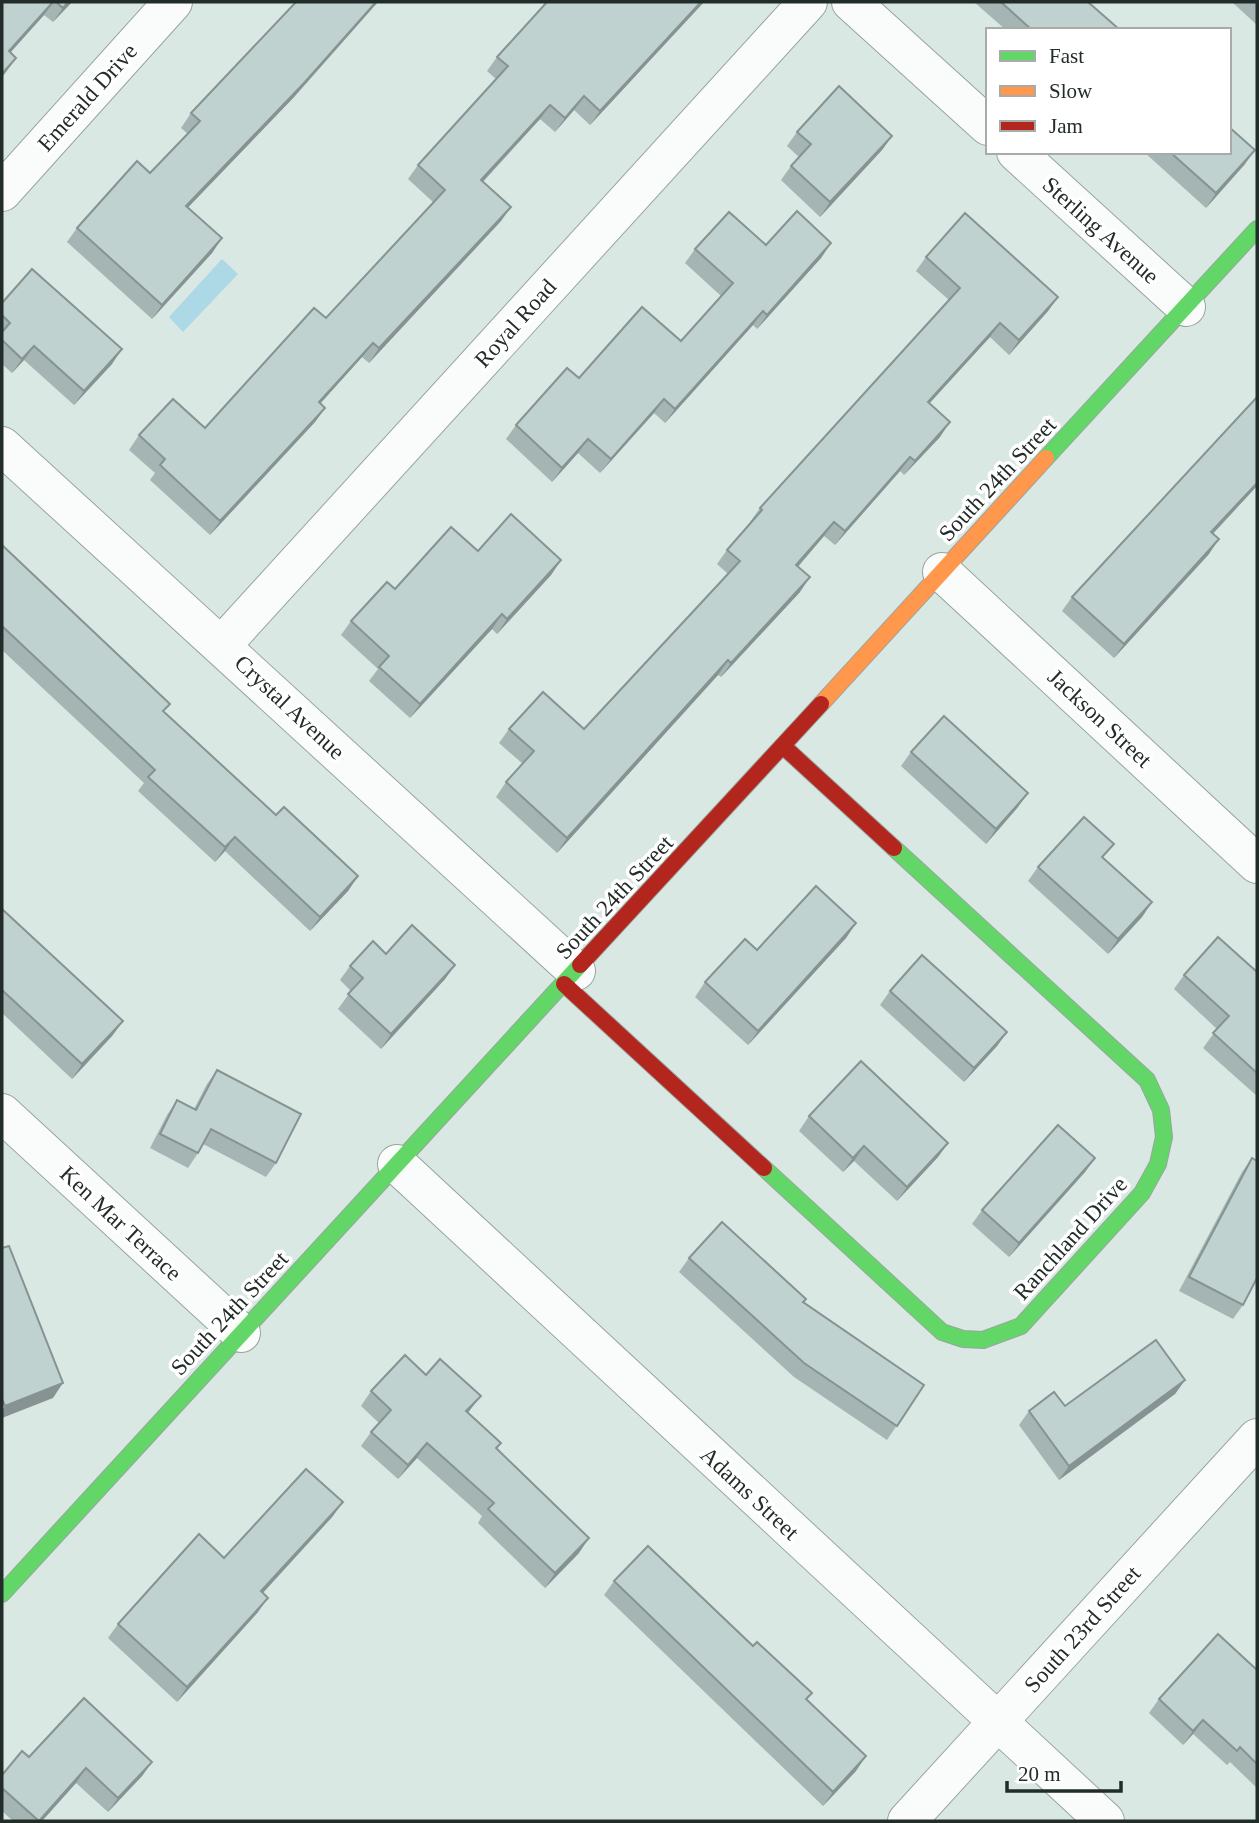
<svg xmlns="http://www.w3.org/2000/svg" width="1259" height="1823" viewBox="0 0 1259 1823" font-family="'Times New Roman',serif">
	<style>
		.water { fill: #add8e5 }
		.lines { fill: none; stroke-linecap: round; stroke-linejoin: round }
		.street-casing { stroke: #99a4a0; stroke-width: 40 }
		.fast-casing { stroke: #99a4a0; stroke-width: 18 }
		.slow-casing { stroke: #99a4a0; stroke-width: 18 }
		.jam-casing { stroke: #99a4a0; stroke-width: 18 }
		.street { stroke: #f9fcfb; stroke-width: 38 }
		.fast { stroke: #63d668; stroke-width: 16 }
		.slow { stroke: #ff974d; stroke-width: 16 }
		.jam { stroke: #b3261e; stroke-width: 16 }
		.wall { fill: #a4b5b3 }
		.shaded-wall { fill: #869392 }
		.building { fill: #bfd2d0; stroke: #869392; stroke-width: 2 }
		.labels { text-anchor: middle; stroke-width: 7; stroke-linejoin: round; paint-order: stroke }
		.street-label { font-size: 23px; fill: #222c29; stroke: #fff }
	</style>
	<rect width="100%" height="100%" fill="#dae8e3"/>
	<polygon class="water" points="222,259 238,274 183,332 169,317"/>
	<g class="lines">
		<g class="street-casing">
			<g id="street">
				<polyline points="851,2 988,126"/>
				<polyline points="1016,152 1186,307"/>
				<polyline points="2,192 173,2"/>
				<polyline points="2,446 576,971"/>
				<polyline points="942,572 1257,864"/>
				<polyline points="222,645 808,2"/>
				<polyline points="2,1113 241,1333"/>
				<polyline points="397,1164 1105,1821"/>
				<polyline points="907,1821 1257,1438"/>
			</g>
		</g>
		<g class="fast-casing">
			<g id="fast">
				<polyline points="1046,458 1257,229"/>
				<polyline points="764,1168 942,1332 963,1339 983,1340 1021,1326 1142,1193 1158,1164 1164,1137 1161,1110 1147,1080 894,848"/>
				<polyline points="2,1594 580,965"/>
			</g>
		</g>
		<g class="slow-casing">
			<polyline id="slow" points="821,704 1046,458"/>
		</g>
		<g class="jam-casing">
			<g id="jam">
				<polyline points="784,747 894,848"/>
				<polyline points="580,965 821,704"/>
				<polyline points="564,984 764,1168"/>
			</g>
		</g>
		<use href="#street" class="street"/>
		<use href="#fast" class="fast"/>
		<use href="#slow" class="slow"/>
		<use href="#jam" class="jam"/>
	</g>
	<g class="wall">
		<polygon points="2,2 72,2 53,22 44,15 10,52 6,72"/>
		<polygon points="547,2 704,2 590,125 574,110 555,132 540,119 483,182 501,221 369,363 362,357 320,404 325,408 315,422 210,535 150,480 155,473 129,450 139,435 205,428 326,318 433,202 408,179 418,165 496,79 487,71 497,57"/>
		<polygon points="974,2 1088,2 1120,30 1006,30"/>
		<polygon points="1232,2 1257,2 1257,25"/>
		<polygon points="295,96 188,207 222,238 212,253 152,319 67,242 77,228 150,173 188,134 181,128 191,113"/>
		<polygon points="797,132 892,136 882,150 820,217 781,180 791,166 799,157 787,146"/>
		<polygon points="1144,152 1229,152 1245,164 1206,208"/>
		<polygon points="831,243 821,258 757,329 753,325 665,423 654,413 600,473 578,453 552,482 506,439 516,425 579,378 681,341 721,296 685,263 695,249 766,245"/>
		<polygon points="926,257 1058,297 1048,311 1009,355 990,337 929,403 940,437 904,475 900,471 835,545 824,536 798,567 800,592 721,677 718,675 557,853 496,797 506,782 523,764 499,743 509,729 584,729 728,574 717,564 727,550 751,523 750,522 760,508 949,300 916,271"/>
		<polygon points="2,303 112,364 74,405 24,360 12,373 2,364"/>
		<polygon points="1257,397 1257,486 1213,534 1209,554 1114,658 1062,611 1072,597"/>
		<polygon points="2,545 164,712 276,815 358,876 348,891 310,931 225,851 215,862 138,791 144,783 2,650"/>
		<polygon points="478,551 561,560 551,575 497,634 492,629 410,718 369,681 378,669 341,635 351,621 395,589"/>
		<polygon points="911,752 1018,807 986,844 901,766"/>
		<polygon points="1104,858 1152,902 1142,917 1108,954 1028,881 1038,867"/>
		<polygon points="2,909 123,1021 112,1036 72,1079 2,1013"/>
		<polygon points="856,923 846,938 748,1045 695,997 705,982 757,950"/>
		<polygon points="386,954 455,965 445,979 381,1049 338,1009 351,991 340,980 350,966"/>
		<polygon points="1257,972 1257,1096 1203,1048 1217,1029 1174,989 1184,975"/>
		<polygon points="890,991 1007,1032 997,1046 964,1082 880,1005"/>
		<polygon points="217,1070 276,1163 266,1177 203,1144 198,1153 188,1168 150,1148 167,1115 177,1100 194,1109 207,1084"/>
		<polygon points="809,1116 948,1143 938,1157 897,1201 854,1161 843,1172 799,1131"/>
		<polygon points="1095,1158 1085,1172 1009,1257 972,1224 982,1210"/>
		<polygon points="1252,1158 1243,1305 1233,1319 1179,1291 1242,1172"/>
		<polygon points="689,1258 806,1299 804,1303 924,1385 887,1440 794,1377 679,1272"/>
		<polygon points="426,1375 470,1410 468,1413 501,1443 497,1449 579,1553 545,1588 478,1523 482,1516 417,1458 398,1479 361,1446 371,1432 379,1423 361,1406 371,1391"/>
		<polygon points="1185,1380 1175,1394 1059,1480 1019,1425 1029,1411 1065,1406"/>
		<polygon points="333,1516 262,1593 258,1612 177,1702 108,1638 118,1624 224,1558"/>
		<polygon points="614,1581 753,1646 812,1693 807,1700 856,1771 823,1806 604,1595"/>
		<polygon points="1257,1670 1257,1788 1230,1762 1227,1765 1193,1734 1183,1745 1149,1713 1159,1699"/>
		<polygon points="29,1757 152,1762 142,1776 108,1812 76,1783 42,1821 13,1821 2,1811 2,1775"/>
	</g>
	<g class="shaded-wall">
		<polygon points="53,2 44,15 2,62 9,51"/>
		<polygon points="68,2 72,2 53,22 63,8"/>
		<polygon points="376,2 378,2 295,96 176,220 186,206"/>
		<polygon points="701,2 704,2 590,125 600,111"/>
		<polygon points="16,58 6,72 2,77 2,74"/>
		<polygon points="584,96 574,110 555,132 565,118"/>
		<polygon points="550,105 540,119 471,194 481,180"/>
		<polygon points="892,136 882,150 820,217 830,202"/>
		<polygon points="1255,150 1245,164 1206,208 1216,193"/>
		<polygon points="511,207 501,221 369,363 379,348"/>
		<polygon points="222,238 212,253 152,319 162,305"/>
		<polygon points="831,243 821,258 757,329 767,315"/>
		<polygon points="1058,297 1048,311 1009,355 1019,340"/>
		<polygon points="763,311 753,325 665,423 675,409"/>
		<polygon points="1000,323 990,337 918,416 928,402"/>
		<polygon points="373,343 362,357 308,417 319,402"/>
		<polygon points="34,346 24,360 12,373 22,359"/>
		<polygon points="122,349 112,364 74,405 84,391"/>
		<polygon points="664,399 654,413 600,473 611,459"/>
		<polygon points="325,408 315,422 210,535 220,521"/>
		<polygon points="950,422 940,437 904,475 915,461"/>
		<polygon points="588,439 578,453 552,482 562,468"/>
		<polygon points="910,457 900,471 835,545 845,531"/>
		<polygon points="1257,483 1257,486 1201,546 1211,532"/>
		<polygon points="834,522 824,536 786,580 796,565"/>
		<polygon points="1219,539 1209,554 1114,658 1124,644"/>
		<polygon points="561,560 551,575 497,634 507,619"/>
		<polygon points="810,577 800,592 721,677 731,663"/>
		<polygon points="502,614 492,629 410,718 420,704"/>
		<polygon points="728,660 718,675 557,853 567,838"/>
		<polygon points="1028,793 1018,807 986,844 996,829"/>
		<polygon points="235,837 225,851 215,862 225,847"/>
		<polygon points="358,876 348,891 310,931 320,917"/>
		<polygon points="1152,902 1142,917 1108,954 1118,939"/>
		<polygon points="856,923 846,938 748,1045 758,1031"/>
		<polygon points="455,965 445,979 381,1049 391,1034"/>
		<polygon points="123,1021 112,1036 72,1079 82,1064"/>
		<polygon points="1007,1032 997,1046 964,1082 974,1068"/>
		<polygon points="948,1143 938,1157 897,1201 907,1187"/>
		<polygon points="864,1146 854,1161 843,1172 853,1158"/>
		<polygon points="1095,1158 1085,1172 1009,1257 1019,1243"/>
		<polygon points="1185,1380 1175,1394 1059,1480 1069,1466"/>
		<polygon points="63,1383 53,1398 2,1418 2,1410 5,1406"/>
		<polygon points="481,1396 470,1410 456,1425 466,1411"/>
		<polygon points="427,1443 417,1458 398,1479 408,1465"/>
		<polygon points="343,1502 333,1516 251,1606 261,1591"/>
		<polygon points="589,1538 579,1553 545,1588 555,1573"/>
		<polygon points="268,1598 258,1612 177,1702 187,1687"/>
		<polygon points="1203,1720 1193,1734 1183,1745 1193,1731"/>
		<polygon points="866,1756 856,1771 823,1806 833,1792"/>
		<polygon points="152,1762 142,1776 108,1812 118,1798"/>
		<polygon points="86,1768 76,1783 42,1821 39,1821"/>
	</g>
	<g class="building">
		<polygon points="2,2 53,2 9,51 16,58 2,74"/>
		<polygon points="56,2 68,2 63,8"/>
		<polygon points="296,2 376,2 305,82 186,206 222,238 162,305 77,228 137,161 150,173 200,121 191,113"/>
		<polygon points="547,2 701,2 600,111 584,96 565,118 550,105 481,180 511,207 379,348 373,343 319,402 325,408 220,521 160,465 165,459 139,435 173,399 205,428 314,308 326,318 445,190 418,165 508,66 497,57"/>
		<polygon points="1001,2 1088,2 1120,30 1032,30"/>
		<polygon points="839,86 892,136 830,202 791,166 811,144 797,132"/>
		<polygon points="1229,127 1255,150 1216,193 1170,152 1229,152"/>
		<polygon points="797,211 831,243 767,315 763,311 675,409 664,399 611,459 588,439 562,468 516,425 567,368 579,378 642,307 681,341 733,283 695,249 729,212 766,245"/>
		<polygon points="965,213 1058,297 1019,340 1000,323 928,402 950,422 915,461 910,457 845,531 834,522 796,565 810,577 731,663 728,660 567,838 506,782 534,751 509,729 543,692 584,729 740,561 727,550 762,510 760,508 960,288 926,257"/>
		<polygon points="32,269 122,349 84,391 34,346 22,359 2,340 2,332 10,323 2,315 2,303"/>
		<polygon points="1257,397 1257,483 1211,532 1219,539 1124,644 1072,597"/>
		<polygon points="511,514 561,560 507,619 502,614 420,704 379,667 389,656 351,621 387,582 395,589 451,527 478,551"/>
		<polygon points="2,545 170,704 163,711 276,815 284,807 358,876 320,917 235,837 225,847 148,777 155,770 2,626"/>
		<polygon points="944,716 1028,793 996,829 911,752"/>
		<polygon points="1084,817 1114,844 1102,857 1152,902 1118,939 1038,867"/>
		<polygon points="816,886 856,923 758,1031 705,982 745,939 757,950"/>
		<polygon points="2,909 123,1021 82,1064 2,990"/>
		<polygon points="412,925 455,965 391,1034 348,994 363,978 350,966 373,941 386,954"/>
		<polygon points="1218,937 1257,972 1257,1073 1213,1033 1229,1016 1184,975"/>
		<polygon points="922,955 1007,1032 974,1068 890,991"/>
		<polygon points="861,1061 948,1143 907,1187 864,1146 853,1158 809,1116"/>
		<polygon points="217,1070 301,1114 276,1163 211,1129 198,1153 160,1134 177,1100 196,1110"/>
		<polygon points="1058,1125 1095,1158 1019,1243 982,1210"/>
		<polygon points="1252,1158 1257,1161 1257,1278 1243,1305 1189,1277"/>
		<polygon points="722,1222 806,1299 803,1302 924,1385 897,1426 804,1363 689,1258"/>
		<polygon points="9,1246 63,1383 5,1406 2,1399 2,1248"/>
		<polygon points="1156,1340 1185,1380 1069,1466 1029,1411 1054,1392 1065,1406"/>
		<polygon points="405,1355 426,1375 440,1359 481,1396 466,1411 501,1443 496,1448 589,1538 555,1573 488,1509 494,1503 427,1443 408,1465 371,1432 391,1410 371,1391"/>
		<polygon points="306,1469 343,1502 261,1591 268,1598 187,1687 118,1624 199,1534 224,1558"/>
		<polygon points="648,1546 753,1646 757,1642 812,1693 806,1699 866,1756 833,1792 614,1581"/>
		<polygon points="1218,1634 1257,1670 1257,1764 1240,1747 1237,1751 1203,1720 1193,1731 1159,1699"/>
		<polygon points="84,1698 152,1762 118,1798 86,1768 39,1821 2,1788 2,1775 22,1751 29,1757"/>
	</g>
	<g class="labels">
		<g class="street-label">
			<text transform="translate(87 97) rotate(-48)" y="8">Emerald Drive</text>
			<text transform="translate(1101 230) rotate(42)" y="8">Sterling Avenue</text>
			<text transform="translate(515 323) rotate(-48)" y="8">Royal Road</text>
			<text transform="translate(997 479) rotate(-47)" y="8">South 24th Street</text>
			<text transform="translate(290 707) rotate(43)" y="8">Crystal Avenue</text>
			<text transform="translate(1100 718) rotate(43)" y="8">Jackson Street</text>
			<text transform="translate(614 897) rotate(-47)" y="8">South 24th Street</text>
			<text transform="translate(121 1223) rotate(43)" y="8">Ken Mar Terrace</text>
			<text transform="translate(1070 1238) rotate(-48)" y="8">Ranchland Drive</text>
			<text transform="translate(229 1313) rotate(-47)" y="8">South 24th Street</text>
			<text transform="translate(750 1493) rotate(43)" y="8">Adams Street</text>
			<text transform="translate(1082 1629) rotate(-48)" y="8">South 23rd Street</text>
		</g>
	</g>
	<rect width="1259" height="1823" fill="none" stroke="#222c29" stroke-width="7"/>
	<rect x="986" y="28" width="245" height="126" fill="#ffffff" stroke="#a7aba9" stroke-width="2"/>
	<rect x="1000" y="51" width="35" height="10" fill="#63d668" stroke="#a7aba9" stroke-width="2"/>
	<text x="1049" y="63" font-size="21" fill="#222c29">Fast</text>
	<rect x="1000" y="86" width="35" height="10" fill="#ff974d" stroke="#a7aba9" stroke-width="2"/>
	<text x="1049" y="98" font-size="21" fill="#222c29">Slow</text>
	<rect x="1000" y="121" width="35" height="10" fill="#b3261e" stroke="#a7aba9" stroke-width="2"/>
	<text x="1049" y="133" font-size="21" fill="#222c29">Jam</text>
	<path d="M1007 1781v10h114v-10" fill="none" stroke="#222c29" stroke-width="3.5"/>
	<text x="1018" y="1781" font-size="21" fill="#222c29" stroke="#ffffff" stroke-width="5" paint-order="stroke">20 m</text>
</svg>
